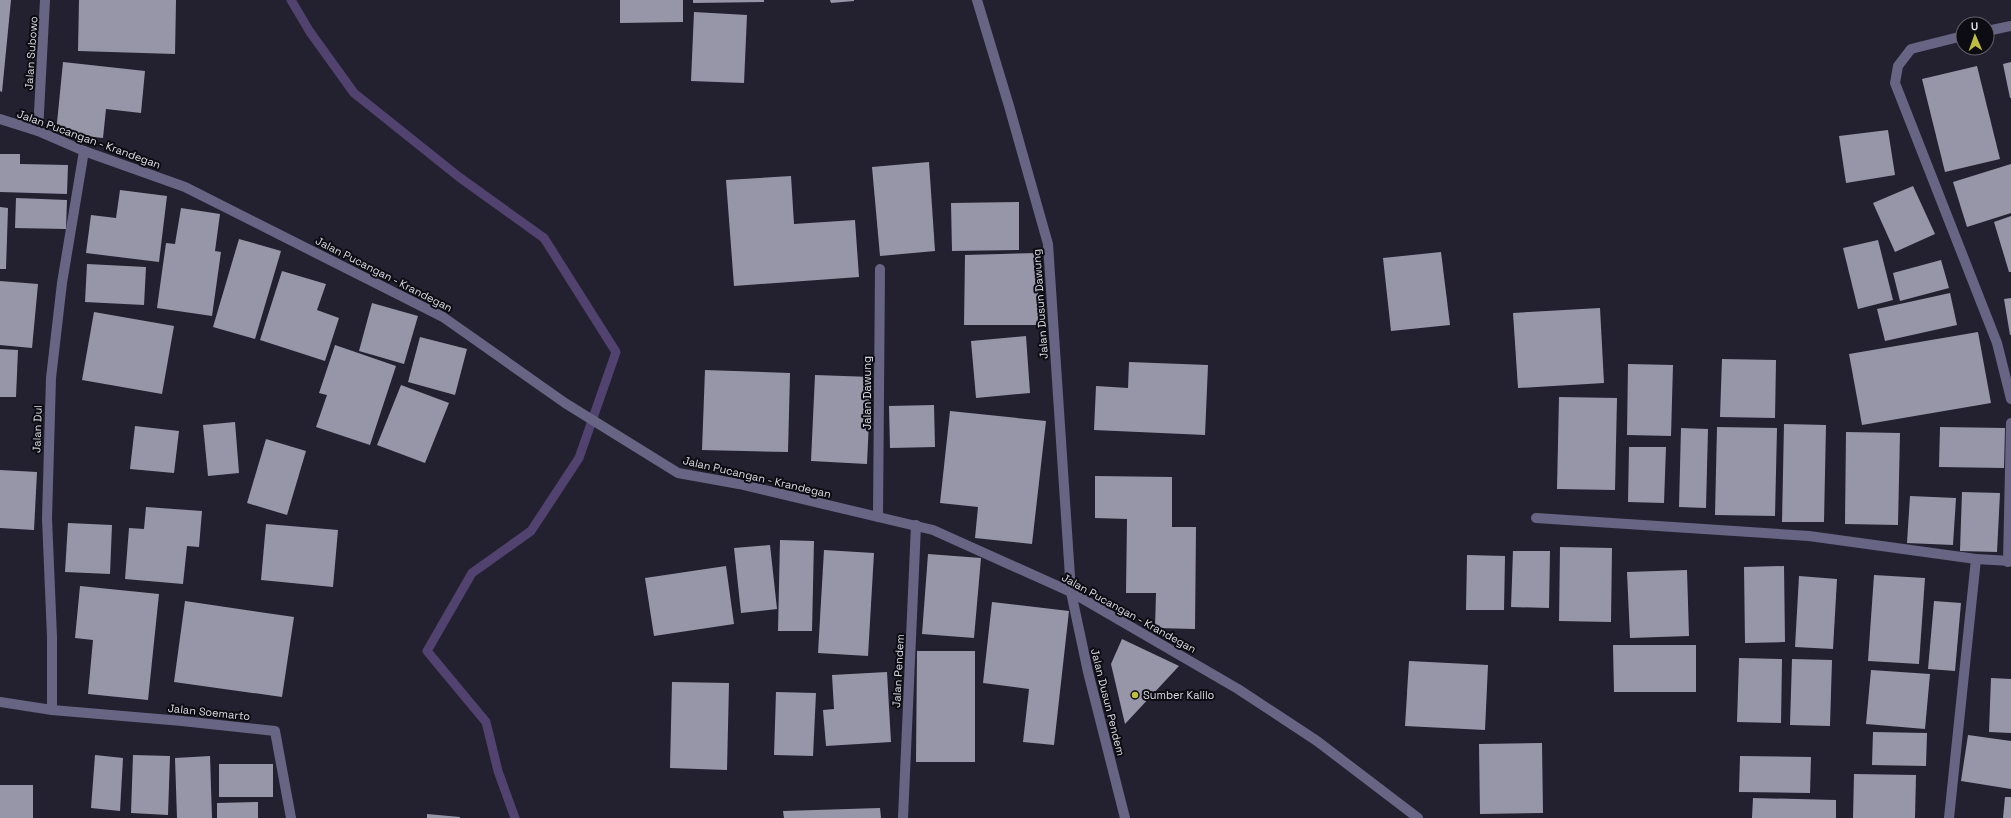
<svg xmlns="http://www.w3.org/2000/svg" width="2011" height="818" viewBox="0 0 2011 818" font-family="'Space Grotesk',sans-serif">
	<style>
		.lines { fill: none; stroke-linecap: round; stroke-linejoin: round }
		.stream { stroke: #51426f; stroke-width: 9 }
		.building { fill: #9796a8 }
		.minor { stroke: #686584; stroke-width: 10 }
		.poi-dot { fill: #bfbe41; stroke: #0c0c12; stroke-width: 1.5 }
		.labels { text-anchor: middle; stroke-width: 4; stroke-linejoin: round; paint-order: stroke }
		.street-label { font-size: 11px; fill: #dedde7; stroke: #0c0c12 }
		.poi-label { font-size: 11px; fill: #dedde7; stroke: #0c0c12; text-anchor: start }
	</style>
	<rect width="100%" height="100%" fill="#232130"/>
	<g class="lines">
		<polyline class="stream" points="291,0 310,32 354,93 459,177 544,238 616,352 579,458 531,531 472,573 427,651 486,722 498,771 515,818"/>
	</g>
	<g class="building">
		<polygon points="0,0 11,0 2,92 0,91"/>
		<polygon points="79,0 176,0 175,54 78,51"/>
		<polygon points="620,0 683,0 683,22 620,23"/>
		<polygon points="693,0 764,0 764,2 693,3"/>
		<polygon points="830,0 854,0 854,1 831,3"/>
		<polygon points="694,12 747,15 744,83 691,81"/>
		<polygon points="63,62 145,71 141,113 106,109 103,138 56,133"/>
		<polygon points="2011,62 2011,98 2010,98 2003,64"/>
		<polygon points="1977,66 2000,159 1945,172 1922,79"/>
		<polygon points="1888,130 1895,175 1846,183 1839,136"/>
		<polygon points="0,154 20,154 20,164 68,165 67,194 0,192"/>
		<polygon points="929,162 935,251 880,256 872,167"/>
		<polygon points="2011,164 2011,213 1967,227 1953,182"/>
		<polygon points="791,176 794,224 855,220 859,277 734,286 726,180"/>
		<polygon points="1913,186 1935,234 1895,252 1873,203"/>
		<polygon points="120,190 167,196 159,262 86,253 91,215 116,218"/>
		<polygon points="16,198 67,200 66,229 15,228"/>
		<polygon points="1019,202 1019,250 952,251 951,203"/>
		<polygon points="0,207 8,208 6,269 0,269"/>
		<polygon points="181,208 220,214 215,251 221,252 212,316 157,308 166,243 175,244"/>
		<polygon points="2011,216 2011,272 2009,272 1994,222"/>
		<polygon points="239,239 281,251 255,339 213,327"/>
		<polygon points="1878,240 1893,300 1858,309 1843,248"/>
		<polygon points="1441,252 1450,325 1391,331 1383,258"/>
		<polygon points="1038,253 1038,325 964,325 965,255"/>
		<polygon points="1941,260 1949,288 1900,301 1893,273"/>
		<polygon points="87,264 146,267 144,305 85,302"/>
		<polygon points="282,271 326,284 317,310 339,318 325,361 260,340"/>
		<polygon points="0,281 38,284 32,348 0,345"/>
		<polygon points="1950,293 1957,325 1885,341 1877,309"/>
		<polygon points="2011,298 2011,335 2010,335 2004,299"/>
		<polygon points="372,303 418,316 404,364 359,351"/>
		<polygon points="1600,308 1604,383 1518,388 1513,313"/>
		<polygon points="94,312 174,326 162,394 82,380"/>
		<polygon points="1978,332 1991,403 1862,425 1849,354"/>
		<polygon points="1026,336 1030,393 976,398 971,341"/>
		<polygon points="420,337 467,349 455,395 408,382"/>
		<polygon points="335,345 396,366 370,445 316,427 327,395 319,393"/>
		<polygon points="0,349 18,350 16,397 0,397"/>
		<polygon points="1722,359 1776,360 1775,418 1720,417"/>
		<polygon points="1129,362 1208,365 1205,435 1094,430 1096,386 1128,388"/>
		<polygon points="1628,364 1673,365 1671,436 1627,435"/>
		<polygon points="705,370 790,373 788,452 702,450"/>
		<polygon points="815,375 871,377 867,464 811,461"/>
		<polygon points="401,385 449,403 425,463 377,445"/>
		<polygon points="1559,397 1617,398 1615,490 1557,489"/>
		<polygon points="934,405 935,447 890,448 889,406"/>
		<polygon points="950,411 1046,421 1032,544 975,538 978,507 940,503"/>
		<polygon points="235,422 239,473 208,476 203,425"/>
		<polygon points="1784,424 1826,425 1824,522 1782,522"/>
		<polygon points="135,426 179,431 174,473 130,469"/>
		<polygon points="1717,427 1777,428 1775,516 1715,515"/>
		<polygon points="1940,427 2005,428 2004,468 1939,467"/>
		<polygon points="1681,428 1708,429 1706,508 1679,507"/>
		<polygon points="1846,432 1900,433 1898,525 1845,524"/>
		<polygon points="266,439 306,451 287,515 247,503"/>
		<polygon points="1629,447 1666,447 1664,503 1628,502"/>
		<polygon points="0,470 37,472 34,530 0,528"/>
		<polygon points="1095,476 1172,477 1172,527 1196,527 1195,629 1155,628 1156,593 1126,593 1127,519 1095,518"/>
		<polygon points="1962,492 2000,493 1997,552 1960,551"/>
		<polygon points="1910,496 1956,498 1953,545 1907,543"/>
		<polygon points="146,507 202,511 199,547 187,546 183,584 125,579 129,528 144,529"/>
		<polygon points="68,523 112,525 110,574 65,572"/>
		<polygon points="266,524 338,530 333,587 261,580"/>
		<polygon points="780,540 814,541 812,631 778,631"/>
		<polygon points="770,545 777,609 741,613 734,548"/>
		<polygon points="1560,547 1612,548 1611,622 1559,621"/>
		<polygon points="824,550 874,553 868,656 818,653"/>
		<polygon points="1513,551 1550,551 1549,608 1511,607"/>
		<polygon points="928,554 981,558 974,638 922,634"/>
		<polygon points="1467,555 1505,556 1504,610 1466,610"/>
		<polygon points="726,566 734,624 654,636 645,578"/>
		<polygon points="1784,566 1785,642 1745,643 1744,567"/>
		<polygon points="1687,570 1689,636 1630,638 1627,572"/>
		<polygon points="1874,575 1925,578 1919,664 1868,661"/>
		<polygon points="1799,576 1837,579 1833,649 1795,647"/>
		<polygon points="80,586 159,594 148,700 88,694 93,640 75,638"/>
		<polygon points="185,601 294,617 282,697 174,682"/>
		<polygon points="1934,601 1961,603 1955,671 1928,669"/>
		<polygon points="992,602 1069,611 1054,745 1023,742 1029,689 983,683"/>
		<polygon points="1122,639 1179,666 1125,724 1111,664"/>
		<polygon points="1613,645 1696,645 1696,692 1614,692"/>
		<polygon points="917,651 975,651 975,762 916,762"/>
		<polygon points="1739,658 1782,659 1781,723 1737,722"/>
		<polygon points="1792,659 1832,660 1830,726 1790,725"/>
		<polygon points="1409,661 1488,665 1485,730 1405,726"/>
		<polygon points="1871,670 1930,674 1925,729 1866,724"/>
		<polygon points="887,672 891,742 826,746 823,710 834,709 832,675"/>
		<polygon points="1991,678 2011,679 2011,733 1989,732"/>
		<polygon points="672,682 729,683 727,770 670,768"/>
		<polygon points="776,692 816,693 813,756 774,755"/>
		<polygon points="1873,732 1927,733 1926,766 1872,765"/>
		<polygon points="1968,735 2011,741 2011,789 1961,781"/>
		<polygon points="1542,743 1543,813 1480,814 1479,744"/>
		<polygon points="95,755 123,758 120,811 91,808"/>
		<polygon points="133,755 170,756 168,815 131,813"/>
		<polygon points="210,756 212,818 177,818 175,758"/>
		<polygon points="1740,756 1811,757 1810,793 1739,792"/>
		<rect x="219" y="764" width="54" height="33"/>
		<polygon points="1854,774 1916,775 1915,818 1853,818"/>
		<rect x="0" y="785" width="33" height="33"/>
		<polygon points="2005,797 2011,797 2011,818 2003,818"/>
		<polygon points="1753,798 1836,800 1836,818 1752,818"/>
		<polygon points="258,802 258,818 217,818 217,803"/>
		<polygon points="880,808 881,818 784,818 783,811"/>
		<polygon points="427,814 460,817 460,818 427,818"/>
	</g>
	<g class="lines">
		<g class="minor">
			<polyline points="977,0 1009,106 1048,244 1071,592 1088,672 1125,818"/>
			<polyline points="1987,31 2011,26"/>
			<polyline points="1963,36 1911,49 1898,66 1895,83 1997,343 2011,399"/>
			<polyline points="0,119 38,131 84,151 185,187 443,317 565,403 678,473 739,484 933,530 1071,592 1238,689 1317,741 1418,818"/>
			<polyline points="38,131 45,0"/>
			<polyline points="878,517 880,269"/>
			<polyline points="1536,518 1809,536 1976,559 2011,561"/>
			<polyline points="2008,562 2011,423"/>
			<polyline points="0,702 52,710 182,721 275,731 291,818"/>
			<polyline points="52,710 52,637 47,518 51,378 62,283 84,151"/>
			<polyline points="903,818 916,525"/>
			<polyline points="1949,818 1976,559"/>
		</g>
	</g>
	<circle class="poi-dot" cx="1135" cy="695" r="4"/>
	<g class="labels">
		<g class="street-label">
			<text transform="translate(31 53) rotate(-86)" y="4">Jalan Subowo</text>
			<text transform="translate(89 139) rotate(20)" y="4">Jalan Pucangan - Krandegan</text>
			<text transform="translate(384 274) rotate(27)" y="4">Jalan Pucangan - Krandegan</text>
			<text transform="translate(1040 304) rotate(-94)" y="4">Jalan Dusun Dawung</text>
			<text transform="translate(867 393) rotate(-90)" y="4">Jalan Dawung</text>
			<text transform="translate(37 429) rotate(-88)" y="4">Jalan Dul</text>
			<text transform="translate(757 477) rotate(13)" y="4">Jalan Pucangan - Krandegan</text>
			<text transform="translate(1129 613) rotate(29)" y="4">Jalan Pucangan - Krandegan</text>
			<text transform="translate(898 671) rotate(-87)" y="4">Jalan Pendem</text>
			<text transform="translate(1108 702) rotate(76)" y="4">Jalan Dusun Pendem</text>
			<text transform="translate(209 712) rotate(6)" y="4">Jalan Soemarto</text>
		</g>
		<g class="poi-label">
			<text x="1143" y="699">Sumber Kalilo</text>
		</g>
	</g>
	<g transform="translate(1975 36) rotate(358)"><circle r="19" fill="#0c0c12" stroke="#606067"/>
	<path d="M0-3L7 15L0 10L-7 15Z" fill="#bfbe41"/>
	<text y="-6" font-size="11" font-weight="bold" text-anchor="middle" fill="#dedde7">U</text>
	</g>
</svg>
